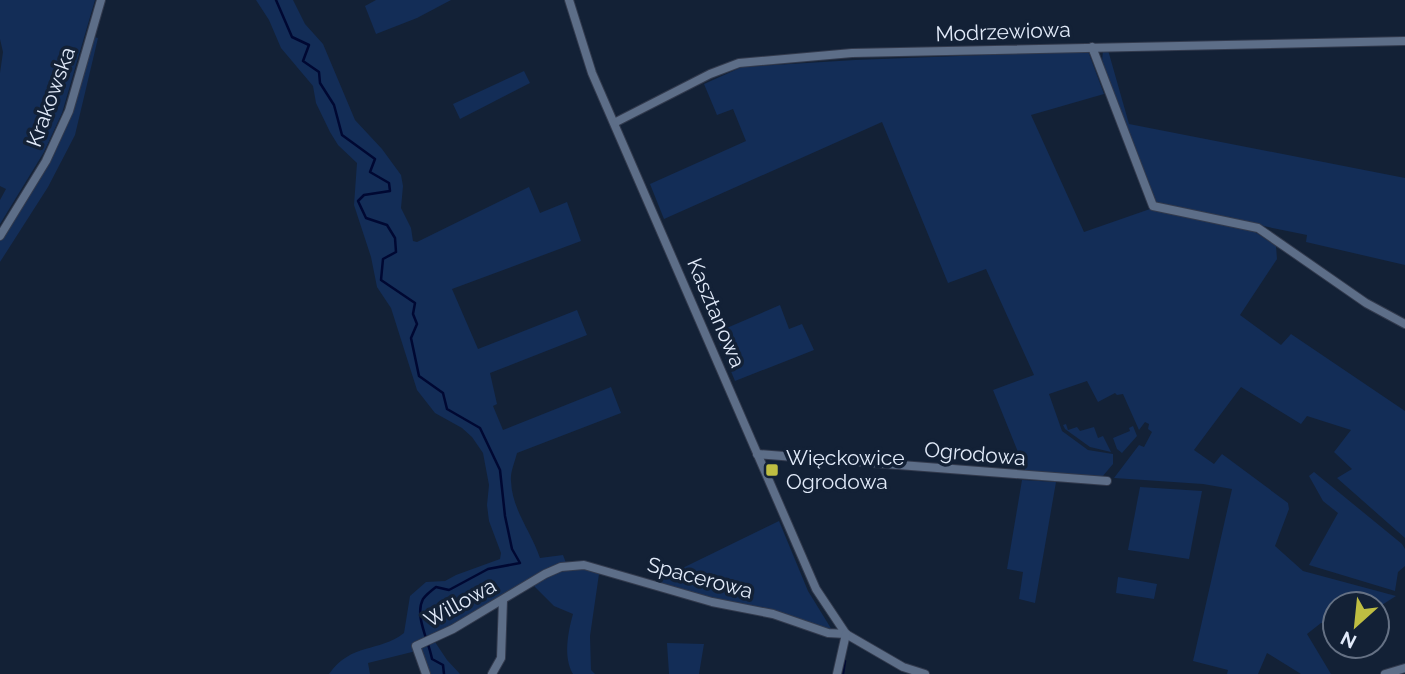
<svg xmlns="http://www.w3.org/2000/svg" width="1405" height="674" viewBox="0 0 1405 674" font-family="Raleway,sans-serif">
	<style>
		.green { fill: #132d57 }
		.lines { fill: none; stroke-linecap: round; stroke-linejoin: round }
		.stream { stroke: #000832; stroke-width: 2.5 }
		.minor-casing { stroke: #323a4d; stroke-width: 10 }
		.minor { stroke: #5d6e88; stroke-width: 8 }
		.poi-dot { fill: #bfbe42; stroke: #132136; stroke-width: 2.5 }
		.labels { text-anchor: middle; stroke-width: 7; stroke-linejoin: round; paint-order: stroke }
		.street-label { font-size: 21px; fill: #e1eaf9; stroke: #132136 }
		.poi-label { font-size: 21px; fill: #e1eaf9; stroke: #132136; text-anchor: start }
	</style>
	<rect width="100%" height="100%" fill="#132136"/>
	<g class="green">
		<polygon points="0,0 95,0 62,113 44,152 0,224 0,200 6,189 0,186 0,73 3,52 0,39"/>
		<path d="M 256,0 L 293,0 L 305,24 L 323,44 L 355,120 L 382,149 L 401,175 L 403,186 L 401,208 L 411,228 L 413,241 L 417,242 L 529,187 L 540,213 L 567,202 L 581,241 L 452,289 L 478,349 L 577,310 L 587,335 L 490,373 L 497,404 L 493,406 L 503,430 L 611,387 L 621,413 L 517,453 C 515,462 510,472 511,481 C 512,510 531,531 540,558 L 563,555 L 566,563 L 433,638 L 416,651 L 368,663 L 370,674 L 329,674 C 352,642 378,653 404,633 L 410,596 L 426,582 L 445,581 L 456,575 L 500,559 L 501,553 L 489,521 L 487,505 L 489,485 L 483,453 L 472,437 L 462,428 L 435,413 L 417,390 L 391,308 L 377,287 L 371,257 L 354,205 L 357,163 L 338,145 L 330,132 L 316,103 L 313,86 L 281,48 L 269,20 Z"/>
		<polygon points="376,0 451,0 417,18 376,34 365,6"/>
		<polygon points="94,37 98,38 75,135 48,187 0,262 0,239 58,145"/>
		<polygon points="1103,50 1108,50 1129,124 1405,178 1405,265 1306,242 1307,235 1155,204 1102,62"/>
		<polygon points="1088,51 1104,94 1031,115 1084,232 1150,209 1252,230 1276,246 1277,259 1240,315 1281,345 1291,334 1405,411 1405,538 1337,478 1352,469 1334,452 1351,430 1307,416 1301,424 1241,387 1194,450 1214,464 1222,454 1288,503 1289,509 1275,546 1303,571 1396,596 1377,608 1377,604 1335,604 1335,623 1321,623 1307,634 1331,674 1301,674 1267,653 1258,674 1227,674 1228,670 1193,661 1232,489 1203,484 1114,478 1139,445 1144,447 1152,432 1148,429 1149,424 1145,422 1139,430 1123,394 1117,395 1115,393 1098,402 1087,381 1049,394 1062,431 1088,450 1113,454 1113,464 1102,477 1026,472 993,390 1034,375 986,269 948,283 882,122 664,219 650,184 746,141 733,109 717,115 704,84 742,67 855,60"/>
		<polygon points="524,71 530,83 460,119 453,104"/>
		<polygon points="780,305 789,329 802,324 814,350 735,381 715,333"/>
		<polygon points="1066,424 1068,430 1077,427 1080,431 1094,427 1098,438 1103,436 1111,452 1090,447 1065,429 1063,425"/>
		<polygon points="1133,426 1137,436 1122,453 1117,449 1113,438 1130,431 1129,428"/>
		<polygon points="1314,472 1402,544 1405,549 1405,566 1398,572 1395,591 1309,565 1338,513 1323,501 1309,476"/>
		<polygon points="1022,480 1056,482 1035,603 1019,599 1023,572 1007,569"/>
		<polygon points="1140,487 1202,491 1189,559 1128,550"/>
		<polygon points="779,521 808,591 832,630 712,599 656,581"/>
		<path d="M 584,568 L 599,574 L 590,636 L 591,670 L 595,674 L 573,674 C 563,657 568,632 573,614 L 554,606 L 533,585 L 557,572 Z"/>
		<polygon points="1118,577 1157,584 1154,599 1116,593"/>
		<polygon points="435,642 447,660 460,674 430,674 420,648"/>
		<polygon points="667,643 704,644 699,674 669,674"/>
	</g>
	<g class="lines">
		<g class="stream">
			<path d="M 276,0 L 292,37 L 309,45 L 303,61 L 319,72 L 320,83 L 334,105 L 342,135 L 375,159 L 370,172 L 389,183 L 390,191 L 364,195 L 358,201 L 366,218 L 387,225 L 395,238 L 396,252 L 383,259 L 381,280 L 415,303 L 413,314 L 417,324 L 411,338 L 419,376 L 443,393 L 447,409 L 480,428 L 500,470 L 505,516 L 512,549 L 520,563 L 488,569 L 449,590 L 436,587 C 432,590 426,595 423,599 C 414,616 429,641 432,659 L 443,665 L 444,674"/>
			<polyline points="843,674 845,661"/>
		</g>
		<g class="minor-casing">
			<g id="minor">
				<polyline points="569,0 592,73 816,589 846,634 903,667 925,674"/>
				<polyline points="1092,47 1153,206 1258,228 1366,303 1405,324"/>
				<polyline points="616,122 710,74 739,63 852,53 1405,41"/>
				<polyline points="0,236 46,161 69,111 101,0"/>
				<polyline points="757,454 1107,481"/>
				<polyline points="426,674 416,646 453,629 545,574 561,567 584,565 712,602 773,614 828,633 846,634"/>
				<polyline points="492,674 501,658 503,600"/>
				<polyline points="837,674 846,634"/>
				<polyline points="1385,674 1405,668"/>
			</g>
		</g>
		<use href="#minor" class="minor"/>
	</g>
	<rect class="poi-dot" x="765" y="463" width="14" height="14" rx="3.5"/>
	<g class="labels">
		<g class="street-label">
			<text transform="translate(1003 32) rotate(-2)" y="7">Modrzewiowa</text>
			<text transform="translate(51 97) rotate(-70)" y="7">Krakowska</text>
			<text transform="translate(716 313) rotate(67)" y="7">Kasztanowa</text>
			<text transform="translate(975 454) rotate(5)" y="7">Ogrodowa</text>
			<text transform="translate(700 578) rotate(15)" y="7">Spacerowa</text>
			<text transform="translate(460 603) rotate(-29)" y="7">Willowa</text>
		</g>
		<g class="poi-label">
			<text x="786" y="465">Więckowice<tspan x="786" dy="24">Ogrodowa</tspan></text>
		</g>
	</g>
	<g transform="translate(1356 625) rotate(207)"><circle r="33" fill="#132136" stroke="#657184" stroke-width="2"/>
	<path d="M0-5L12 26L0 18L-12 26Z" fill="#bfbe42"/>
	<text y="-10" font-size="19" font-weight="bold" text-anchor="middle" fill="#e1eaf9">N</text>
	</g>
</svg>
